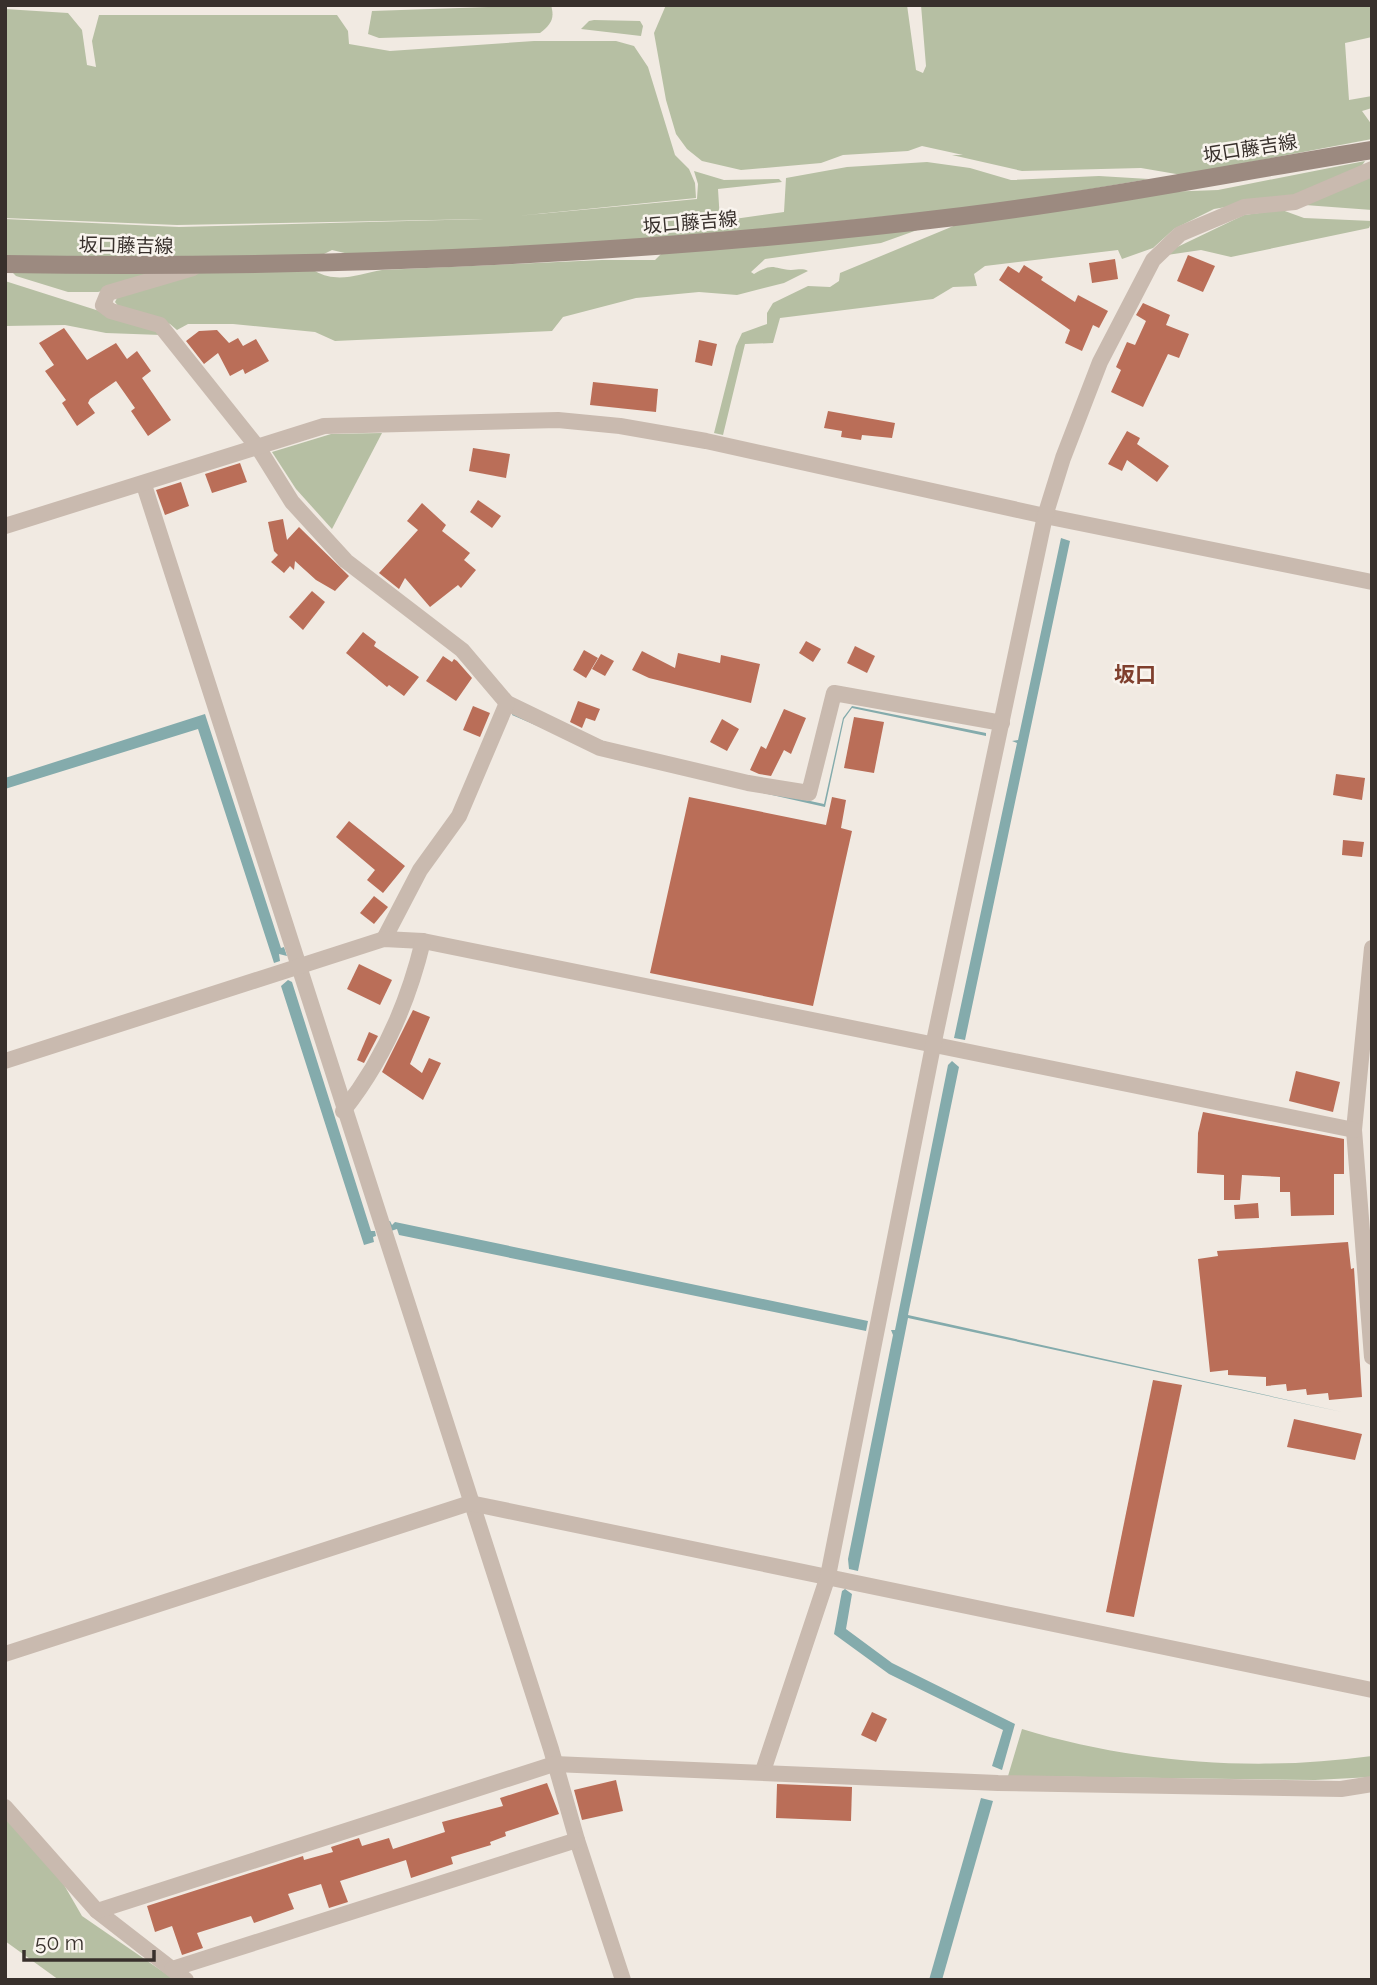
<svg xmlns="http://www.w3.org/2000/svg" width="1377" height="1985" viewBox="0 0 1377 1985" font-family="Raleway,'Noto Sans JP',sans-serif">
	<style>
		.green { fill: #b6bfa3 }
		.water { fill: #84abac }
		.building { fill: #ba6e58 }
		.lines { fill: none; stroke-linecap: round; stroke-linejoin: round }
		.street { stroke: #c9baaf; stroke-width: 16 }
		.secondary { stroke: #9c8a80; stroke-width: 18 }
		.labels { text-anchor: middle; stroke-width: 5; stroke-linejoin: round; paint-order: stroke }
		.street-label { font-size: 19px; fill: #38302c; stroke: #f9f4ee }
		.neighbourhood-label { font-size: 21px; font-weight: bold; fill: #7f3f2d; stroke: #f9f4ee }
	</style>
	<rect width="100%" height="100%" fill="#f1eae2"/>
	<g class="green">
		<path d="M 551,5 C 555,19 551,24 540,33 L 379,38 L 368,34 L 372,11 Z"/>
		<polygon points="666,5 907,5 916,70 923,73 926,66 921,5 1372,5 1372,37 1345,43 1349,100 1372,96 1372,108 1362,111 1372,125 1372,139 1182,175 1141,168 1022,171 952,155 963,155 922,146 908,151 843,155 821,163 741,170 702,161 687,149 676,134 666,100 654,33"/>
		<polygon points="5,9 68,13 82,30 87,65 96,67 92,41 99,15 337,15 348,31 349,44 390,51 534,41 616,41 634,46 648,67 675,155 689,169 695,183 696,198 517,216 697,199 698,184 694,171 724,180 779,179 782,182 718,189 720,221 784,212 786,178 847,167 927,162 970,168 1011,180 1099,176 1149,179 1003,204 757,230 559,248 357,256 332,250 320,256 5,257 5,219 179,227 484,219 177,225 5,218"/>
		<polygon points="594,20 640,21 643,26 641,36 581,29 589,21"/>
		<polygon points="1365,161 1359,170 1297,195 1214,209 1174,229 1153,248 1122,259 1118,250 985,266 974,274 977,286 953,287 933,299 780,318 773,343 745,344 723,435 714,433 736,346 742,333 767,324 767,313 773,303 808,286 830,287 839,281 840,273 968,220 1164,192 1218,190"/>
		<polygon points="1372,176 1372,210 1305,205"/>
		<polygon points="1282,210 1304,218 1372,221 1369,228 1231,257 1201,250 1167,255 1169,251 1244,215"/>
		<path d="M 923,228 L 881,243 L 765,259 L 751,272 L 754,274 C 774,262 773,269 791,270 C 798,270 802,268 808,271 L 784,283 L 737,295 L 699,292 L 636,298 L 563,317 L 552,331 L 335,341 L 315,332 L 233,324 L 188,324 L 177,330 L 170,324 L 119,307 L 115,302 L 118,296 L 202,272 L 315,271 C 338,284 358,274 382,270 L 602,260 L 655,260 L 661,254 Z"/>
		<polygon points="18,270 157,272 161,275 98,292 68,292 16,276 13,273"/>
		<polygon points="5,281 159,330 161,335 106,333 65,325 5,326"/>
		<polygon points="382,433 332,529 296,489 272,452 331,434"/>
		<path d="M 1022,1729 C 1134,1763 1255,1772 1372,1756 L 1372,1777 L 1315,1780 L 1008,1776 Z"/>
		<polygon points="5,1818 60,1878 82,1916 175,1980 59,1980 5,1941"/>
	</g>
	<g class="water">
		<polygon points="1061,538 1070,541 965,1040 954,1038 1017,743 1012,741 1018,740"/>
		<polygon points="852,706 986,733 986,736 852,708 844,719 825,807 614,759 512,715 513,712 750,788 824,804 843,718"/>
		<polygon points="205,714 281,948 284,947 287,956 279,954 280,961 274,963 198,729 5,789 5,778"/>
		<polygon points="288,980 292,982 371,1231 375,1231 376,1236 373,1237 374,1242 364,1245 281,986"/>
		<polygon points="952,1061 959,1067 908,1315 1342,1412 908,1318 858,1571 849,1569 848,1559 893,1335 891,1330 895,1330 948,1065"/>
		<polygon points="390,1221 392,1225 395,1222 868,1321 866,1331 399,1235 397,1229 391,1231 387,1222"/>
		<polygon points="845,1589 852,1594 846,1629 892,1663 1015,1724 1002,1770 992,1766 1003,1730 889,1674 834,1634 842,1591"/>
		<polygon points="981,1798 993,1801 942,1980 929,1980"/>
	</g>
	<g class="building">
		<polygon points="1188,255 1215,266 1203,292 1177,281"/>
		<polygon points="1115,259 1118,279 1092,283 1089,263"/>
		<polygon points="1024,265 1043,277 1041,280 1075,302 1078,295 1108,311 1099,328 1093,325 1082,351 1065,343 1070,330 999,280 1008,266 1019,273"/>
		<polygon points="1143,303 1170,315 1166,325 1189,334 1179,358 1168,354 1143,407 1111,392 1121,370 1116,367 1127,342 1135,345 1146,321 1136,315"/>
		<polygon points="64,328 87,360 116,343 127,359 137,351 151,371 142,378 171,420 148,436 131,411 135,408 116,381 90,399 88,403 95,413 77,426 62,403 66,400 45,371 54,365 39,343"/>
		<polygon points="217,330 229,343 238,338 243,346 256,339 269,361 245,374 243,369 230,376 218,353 204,364 186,341 199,331"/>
		<polygon points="699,340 717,344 712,366 695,362"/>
		<polygon points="593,382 658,389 656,412 590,405"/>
		<polygon points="828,411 895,423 892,438 862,435 861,440 841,437 842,431 824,428"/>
		<polygon points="1127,431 1140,438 1137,444 1169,466 1157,482 1127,460 1122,471 1108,464"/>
		<polygon points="473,448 510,454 506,478 469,471"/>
		<polygon points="240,463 247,482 212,493 205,474"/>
		<polygon points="181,482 189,506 165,515 156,490"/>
		<polygon points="478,500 501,516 492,528 470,512"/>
		<polygon points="422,503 446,525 442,531 470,553 464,560 476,570 461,588 458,585 430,607 405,578 399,589 379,573 418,530 407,521"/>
		<polygon points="283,519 287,540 299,527 349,576 335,591 316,580 295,561 294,570 290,566 284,573 271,562 278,555 274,551 268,522"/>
		<polygon points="312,591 325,602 303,630 289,617"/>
		<polygon points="363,632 376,642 374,646 419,677 404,696 389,685 387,687 346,653"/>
		<polygon points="806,641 821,649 813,662 799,653"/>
		<polygon points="855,646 875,656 867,673 847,663"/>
		<polygon points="584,650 598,658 586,678 573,670"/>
		<polygon points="642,651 675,668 678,653 720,663 721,655 760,664 751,703 649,678 632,670"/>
		<polygon points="601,654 614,661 605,676 592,669"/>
		<polygon points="443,656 452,662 454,659 457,661 472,678 456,701 426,681"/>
		<polygon points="578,701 600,709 595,721 586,718 582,728 570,722"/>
		<polygon points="473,706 490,713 480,737 463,730"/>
		<polygon points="784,709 806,718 791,754 784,750 771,776 759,774 750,770 761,746 766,749"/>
		<polygon points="854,717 884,722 874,773 844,768"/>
		<polygon points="722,719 739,729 727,751 710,742"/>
		<polygon points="1336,774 1365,778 1362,800 1333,795"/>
		<polygon points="689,797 826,825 832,797 846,800 841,828 852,831 813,1006 650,973"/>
		<polygon points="349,821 405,866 383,893 367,880 375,870 336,837"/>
		<polygon points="1343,840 1364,842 1362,857 1342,855"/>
		<polygon points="374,896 388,907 374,924 360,913"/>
		<polygon points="359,964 392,980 380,1005 347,989"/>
		<polygon points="413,1010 430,1017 410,1064 422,1073 429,1058 441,1063 423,1100 382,1072"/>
		<polygon points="369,1032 378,1036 364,1063 357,1060"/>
		<polygon points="1296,1071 1340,1082 1333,1112 1289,1101"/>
		<polygon points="1203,1112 1344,1139 1344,1174 1334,1174 1334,1215 1291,1216 1290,1192 1280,1192 1280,1177 1242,1175 1240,1200 1224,1200 1224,1175 1197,1173 1198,1133"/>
		<polygon points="1258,1203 1259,1218 1235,1219 1234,1205"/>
		<polygon points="1348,1242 1351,1269 1354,1268 1362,1397 1329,1400 1328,1393 1307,1395 1306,1389 1287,1391 1286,1384 1266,1386 1266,1377 1228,1375 1228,1370 1210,1372 1198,1259 1218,1256 1217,1251"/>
		<polygon points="1153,1380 1182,1385 1134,1617 1106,1612"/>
		<polygon points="1294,1419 1362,1434 1355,1460 1287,1447"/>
		<polygon points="872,1712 887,1719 876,1742 861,1735"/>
		<polygon points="616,1780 623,1811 582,1820 574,1790"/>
		<polygon points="547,1783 559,1814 505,1832 506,1836 490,1842 491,1845 451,1857 453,1864 411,1878 406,1860 340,1881 348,1902 329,1908 321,1884 288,1894 294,1909 254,1923 251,1916 197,1933 203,1948 182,1955 172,1926 155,1932 147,1906 303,1856 304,1860 333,1852 331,1847 359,1838 362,1846 389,1838 393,1849 445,1832 442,1822 503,1806 500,1798"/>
		<polygon points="777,1784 852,1787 851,1821 776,1818"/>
	</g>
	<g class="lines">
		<g class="street">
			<polyline points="193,268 108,293 103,305 111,311 160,325 259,449 292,502 346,561 462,650 507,703 600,748 748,783 809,793 834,693 1002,723"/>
			<polyline points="144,485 551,1749 577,1840 623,1980"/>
			<polyline points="5,526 324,426 558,420 620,426 706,441 1045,516 1372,582"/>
			<polyline points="384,939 420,870 459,816 507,703"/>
			<polyline points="1372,948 1354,1130 1372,1357"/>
			<polyline points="5,1061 384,939 423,941 1354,1130"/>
			<path d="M 343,1111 C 383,1061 408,1003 423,941"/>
			<polyline points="5,1654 470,1503 1372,1690"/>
			<polyline points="763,1771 828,1576 933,1046 1045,516 1063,458 1100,362 1153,260 1180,234 1244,207 1295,202 1372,169"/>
			<polyline points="5,1807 97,1911 186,1980"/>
			<polyline points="97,1911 554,1764 998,1783 1341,1789 1372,1784"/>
			<polyline points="172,1969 577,1840"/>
		</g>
		<path class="secondary" d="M 5,264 C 325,269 645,255 963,216 C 1100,199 1236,172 1372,150"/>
	</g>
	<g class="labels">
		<g class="street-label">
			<text transform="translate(1250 148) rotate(-9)" y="7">坂口藤吉線</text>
			<text transform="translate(690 222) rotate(-5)" y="7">坂口藤吉線</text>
			<text transform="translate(126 245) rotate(1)" y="7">坂口藤吉線</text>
		</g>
		<g class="neighbourhood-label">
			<text x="1135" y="682">坂口</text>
		</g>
	</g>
	<rect width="1377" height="1985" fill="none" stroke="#38302c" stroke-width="14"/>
	<path d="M24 1950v10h130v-10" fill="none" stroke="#38302c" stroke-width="3.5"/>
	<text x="35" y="1950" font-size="21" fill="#38302c" stroke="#f9f4ee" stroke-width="5" paint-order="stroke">50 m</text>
</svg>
